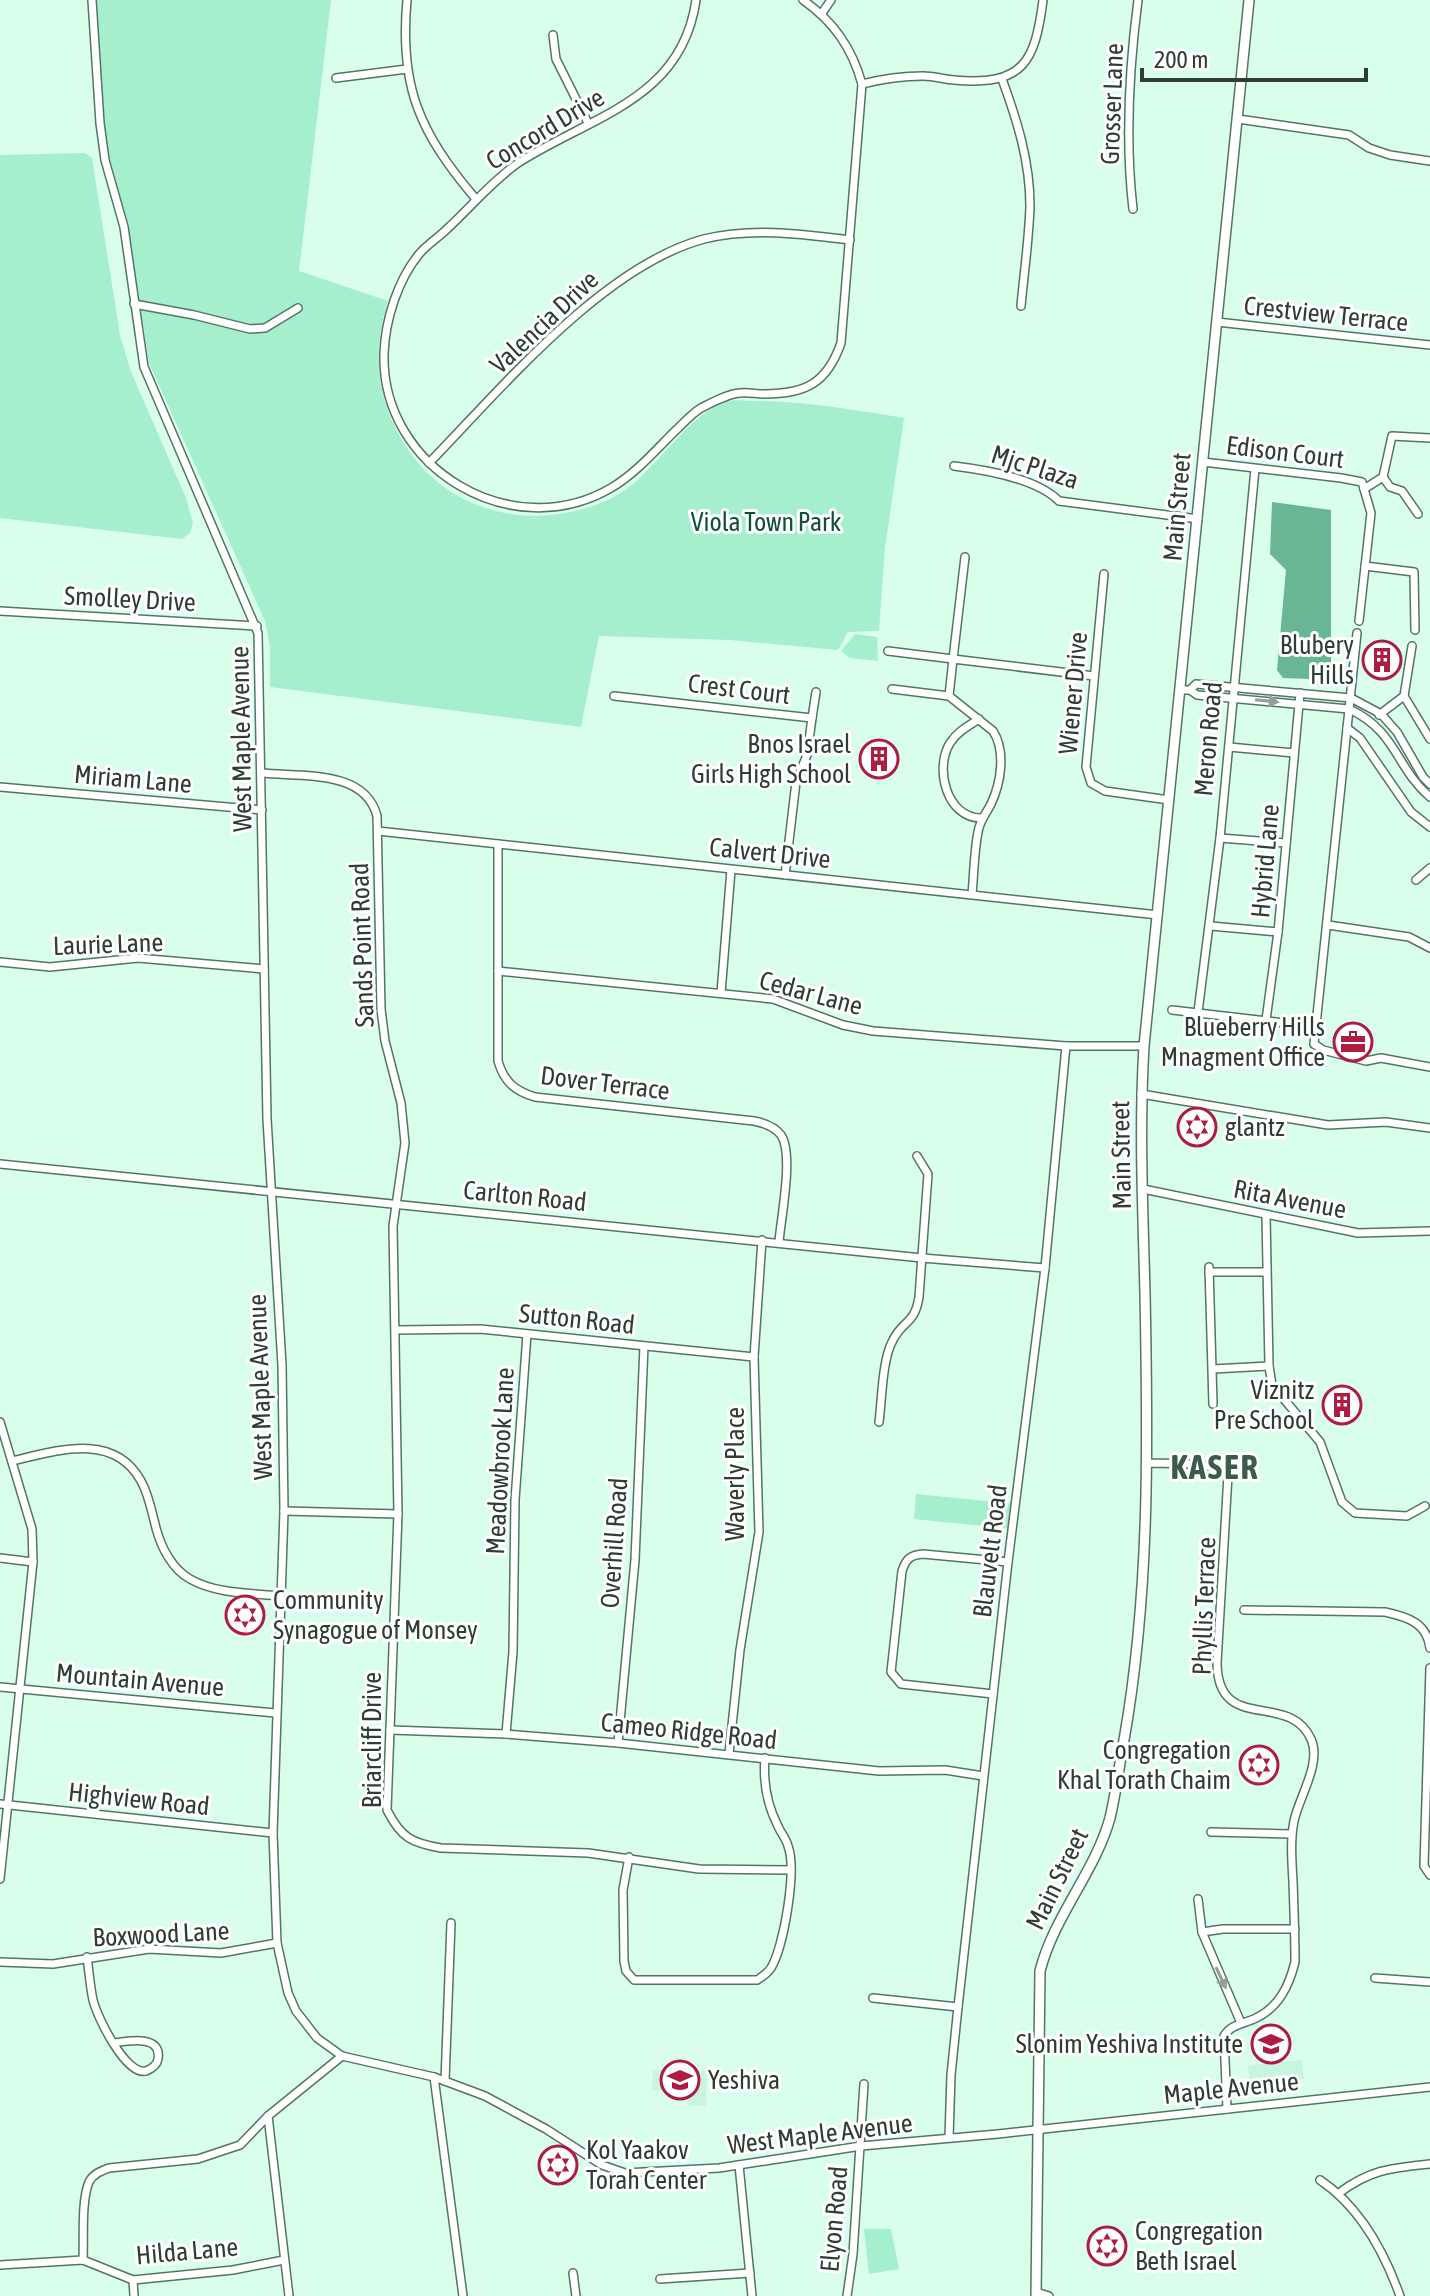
<svg xmlns="http://www.w3.org/2000/svg" width="1430" height="2296" viewBox="0 0 1430 2296" font-family="'Asap Condensed',sans-serif">
	<style>
		.built { fill: #c8f5de }
		.green { fill: #a6efcc }
		.water { fill: #68b693 }
		.lines { fill: none; stroke-linecap: round; stroke-linejoin: round }
		.minor-casing { stroke: #547565; stroke-width: 10 }
		.major-casing { stroke: #547565; stroke-width: 12 }
		.minor { stroke: #fff; stroke-width: 7 }
		.major { stroke: #fff; stroke-width: 9 }
		.oneway { fill: #969e9a }
		.labels { text-anchor: middle; stroke-width: 6; stroke-linejoin: round; paint-order: stroke }
		.street-label { font-size: 26px; fill: #2e3d35; stroke: #fff }
		.park-label { font-size: 26px; fill: #104f38; stroke: #fff }
		.poi-label { font-size: 26px; fill: #2e3d35; stroke: #fff; text-anchor: end }
		.district-label { font-size: 34px; font-weight: bold; letter-spacing: 2px; fill: #3b5b4c; stroke: #fff }
	</style>
	<rect width="100%" height="100%" fill="#d9feeb"/>
	<g class="built">
		<polygon points="1302,2060 1304,2079 1250,2085 1248,2065"/>
		<polygon points="653,2070 707,2071 706,2106 688,2105 688,2091 652,2090"/>
		<polygon points="552,2154 572,2169 564,2180 544,2164"/>
	</g>
	<g class="green">
		<path d="M 97,0 L 331,0 L 299,271 L 388,301 C 371,354 377,405 409,451 C 449,509 521,528 586,508 C 603,503 621,495 634,483 C 661,460 691,415 724,402 C 732,399 745,401 754,401 C 805,401 854,410 904,418 L 885,548 L 879,631 L 848,632 L 838,650 L 730,640 L 599,636 L 581,727 L 270,687 L 270,647 L 265,621 L 149,363 L 128,225 L 100,123 Z"/>
		<polygon points="85,153 92,158 120,335 131,372 186,498 193,523 190,533 182,539 0,518 0,155"/>
		<polygon points="855,634 877,637 878,661 850,658 841,651"/>
		<polygon points="916,1494 1016,1504 1012,1529 914,1519"/>
		<polygon points="864,2229 891,2229 899,2269 869,2274"/>
	</g>
	<polygon class="water" points="1272,502 1331,510 1331,675 1329,683 1320,687 1310,679 1283,678 1277,670 1286,570 1270,554"/>
	<g class="lines">
		<g class="minor-casing">
			<g id="minor">
				<polyline points="92,0 100,123 105,160 124,227 144,367 258,633 267,1119 282,1365 284,1511 273,1833 277,1943 288,1993 296,2011 317,2038 342,2056 434,2077 485,2096 546,2129 602,2165 625,2173 719,2168 861,2146 998,2134 1430,2087"/>
				<path d="M 407,0 C 399,87 420,133 475,198"/>
				<path d="M 696,0 C 682,100 591,116 518,163 C 491,182 471,207 447,229 C 439,237 428,244 420,253 C 398,279 385,320 384,354 C 381,468 512,546 611,488 C 635,474 655,451 674,432 C 683,424 691,414 701,408 C 713,402 727,394 740,393 C 748,392 756,394 764,394 C 806,394 827,383 841,343 L 862,84 C 852,48 834,22 803,0"/>
				<polyline points="822,13 831,0"/>
				<polyline points="553,35 556,59 588,123"/>
				<polyline points="336,78 407,69"/>
				<path d="M 1002,79 C 1017,120 1030,161 1030,206 C 1029,239 1024,273 1021,306"/>
				<path d="M 862,84 C 882,79 902,76 923,76 C 933,76 944,79 954,80 C 1023,86 1035,63 1043,0"/>
				<polyline points="1238,119 1349,135 1369,148 1390,155 1430,161"/>
				<path d="M 1133,209 C 1125,140 1129,69 1138,0"/>
				<polyline points="134,304 194,315 250,329 265,328 298,308"/>
				<polyline points="1217,322 1430,345"/>
				<polyline points="1203,462 1341,478 1362,482 1364,489 1383,477 1392,436 1430,438"/>
				<path d="M 429,463 C 501,389 603,266 704,239 C 752,227 802,234 850,240"/>
				<path d="M 954,466 C 986,470 1036,478 1059,501 L 1198,519"/>
				<polyline points="1383,477 1390,487 1402,491 1418,514"/>
				<polyline points="1365,566 1414,572 1415,630"/>
				<polyline points="1104,574 1086,767 1091,783 1105,791 1169,800"/>
				<polyline points="0,611 257,626"/>
				<polyline points="1359,621 1371,513 1364,489"/>
				<polyline points="1357,633 1314,1044 1323,1050 1366,1061 1381,1058 1430,1067"/>
				<polyline points="888,651 953,659 965,557"/>
				<path d="M 892,689 L 949,696 L 993,731 C 1006,751 1001,783 991,804 C 986,814 980,820 978,832 C 974,852 974,874 972,894"/>
				<path d="M 1181,690 L 1190,690 L 1197,695 L 1349,709 C 1397,731 1395,767 1430,797"/>
				<polyline points="1190,690 1196,684 1351,698 1381,714 1397,732 1423,777 1430,784"/>
				<polyline points="614,696 812,718 807,755 796,782 785,875"/>
				<polyline points="949,696 953,659 1094,676"/>
				<polyline points="1404,696 1430,739"/>
				<polyline points="1379,715 1404,696 1412,646"/>
				<polyline points="812,718 816,692"/>
				<path d="M 979,719 C 968,726 957,732 950,743 C 934,769 947,818 981,818"/>
				<polyline points="1347,728 1360,738 1411,812 1430,827"/>
				<polyline points="1229,747 1294,753"/>
				<path d="M 262,773 C 301,777 365,769 377,816 L 381,1009 L 385,1041 L 401,1103 L 405,1143 L 393,1226 L 398,1514 L 387,1810 C 401,1838 412,1843 441,1848 L 588,1853 L 699,1869 L 790,1870"/>
				<polyline points="0,787 262,810"/>
				<polyline points="378,831 1158,915"/>
				<polyline points="1220,838 1286,843"/>
				<path d="M 498,844 L 498,1061 C 504,1082 515,1091 535,1097 L 754,1121 C 764,1123 774,1126 781,1135 C 794,1154 781,1217 779,1242"/>
				<polyline points="1416,880 1430,868"/>
				<polyline points="1328,925 1409,937 1430,948"/>
				<polyline points="1211,926 1278,932"/>
				<polyline points="0,962 50,967 138,958 264,969"/>
				<polyline points="498,971 773,999 843,1025 873,1031 1066,1046"/>
				<polyline points="721,993 731,870"/>
				<polyline points="1172,1010 1293,1024"/>
				<polyline points="1198,1012 1220,838 1255,469"/>
				<polyline points="1266,1020 1278,932 1300,693"/>
				<polyline points="1141,1094 1328,1125 1386,1122 1430,1128"/>
				<polyline points="0,1164 922,1258 1045,1268"/>
				<polyline points="1143,1189 1358,1233 1430,1231"/>
				<polyline points="1266,1215 1269,1366 1272,1385 1320,1442 1342,1502 1355,1513 1407,1516 1425,1506"/>
				<polyline points="1209,1267 1213,1404"/>
				<polyline points="1209,1272 1266,1272"/>
				<polyline points="396,1330 480,1329 754,1357"/>
				<polyline points="1213,1369 1269,1366"/>
				<polyline points="0,1422 32,1529 33,1562 0,1879"/>
				<path d="M 879,1422 C 882,1400 882,1359 893,1340 C 903,1320 915,1324 919,1297 L 928,1174 L 917,1156"/>
				<path d="M 12,1461 C 55,1451 114,1431 141,1481 C 149,1495 152,1513 156,1528 C 161,1547 172,1569 190,1579 C 216,1594 251,1593 280,1596"/>
				<path d="M 1148,1463 C 1167,1464 1216,1461 1228,1475 L 1217,1663 C 1218,1735 1289,1690 1311,1739 C 1322,1763 1299,1797 1294,1821 C 1290,1841 1292,1862 1293,1882 C 1294,1909 1295,1935 1295,1962 C 1289,1986 1279,2007 1256,2018 C 1244,2024 1231,2024 1224,2036 L 1227,2109"/>
				<polyline points="284,1511 398,1514"/>
				<polyline points="0,1558 33,1562"/>
				<path d="M 1244,1610 L 1385,1612 C 1408,1617 1427,1623 1430,1648"/>
				<polyline points="1430,1668 1424,1866 1430,1875"/>
				<polyline points="0,1687 275,1713"/>
				<path d="M 993,1694 L 901,1684 L 891,1672 L 902,1571 C 906,1559 910,1555 923,1554 L 1008,1562"/>
				<polyline points="390,1730 506,1734 618,1743 879,1771 945,1770 983,1776"/>
				<polyline points="506,1734 513,1652 515,1500 527,1334"/>
				<polyline points="618,1743 635,1560 644,1346"/>
				<polyline points="729,1754 740,1650 759,1532 754,1357 762,1240"/>
				<polyline points="0,1804 273,1833"/>
				<polyline points="1211,1832 1291,1834"/>
				<path d="M 629,1857 L 623,1890 L 624,1961 L 626,1971 L 634,1980 L 757,1980 C 763,1976 767,1974 771,1968 C 784,1946 797,1870 788,1846 C 786,1838 780,1832 777,1824 C 766,1802 763,1782 765,1758"/>
				<polyline points="1198,1899 1202,1932 1241,2023"/>
				<polyline points="1202,1932 1223,1929 1295,1929"/>
				<path d="M 87,1957 C 89,1971 90,1986 93,2000 C 97,2017 126,2076 146,2071 C 151,2069 157,2065 158,2059 C 162,2034 127,2041 114,2043"/>
				<polyline points="0,1962 53,1964 149,1949 221,1953 277,1943"/>
				<polyline points="1375,1978 1430,1982"/>
				<polyline points="873,1998 958,2007"/>
				<polyline points="434,2077 463,2296"/>
				<polyline points="445,2081 451,1923"/>
				<polyline points="268,2116 289,2296"/>
				<polyline points="949,2138 951,2075 958,2007 1008,1562 1045,1268 1066,1046 1144,1046"/>
				<polyline points="739,2165 752,2296"/>
				<path d="M 1320,2180 C 1360,2207 1384,2251 1400,2296"/>
				<path d="M 1339,2193 C 1371,2169 1392,2168 1430,2164"/>
				<path d="M 83,2260 C 84,2239 81,2201 89,2182 C 93,2174 101,2171 109,2168 L 198,2159 L 240,2145 L 268,2116 L 342,2056"/>
				<polyline points="0,2265 83,2260 133,2280 233,2270 284,2260"/>
				<polyline points="573,2273 576,2296"/>
				<polyline points="660,2279 750,2273"/>
				<polyline points="133,2280 134,2296"/>
				<polyline points="1036,2292 1049,2296"/>
				<polyline points="847,2296 853,2254 864,2084"/>
			</g>
		</g>
		<g class="major-casing">
			<path id="major" d="M 1036,2296 L 1040,1971 C 1054,1916 1095,1872 1110,1818 C 1116,1793 1119,1766 1124,1740 C 1150,1593 1148,1443 1145,1294 C 1143,1211 1139,1129 1144,1046 L 1249,0"/>
		</g>
		<use href="#minor" class="minor"/>
		<use href="#major" class="major"/>
	</g>
	<defs><path id="oneway-solid" d="M-6-.8H1V-3.2L6.5 0L1 3.2V.8H-6Z" transform="scale(2)"/></defs>
	<g class="oneway">
		<use href="#oneway-solid" transform="translate(1267 701) rotate(6)"/>
		<use href="#oneway-solid" transform="translate(1221 1978) rotate(65)"/>
	</g>
	<defs>
		<g id="building-ring" transform="scale(2)"><circle r="9.5" fill="#fff" stroke="#af1c42" stroke-width="1.5"/><path d="M-4-6H4V6H1V3H-1V6H-4ZM-2.5-4.3h1.7v1.8h-1.7ZM.8-4.3h1.7v1.8H.8ZM-2.5-1h1.7V.8h-1.7ZM.8-1h1.7V.8H.8Z" fill="#af1c42"/></g>
		<g id="office-ring" transform="scale(2)"><circle r="9.5" fill="#fff" stroke="#af1c42" stroke-width="1.5"/><path d="M-6-3h4V-5.5h4V-3h4V5H-6ZM-1-4.5V-3h2v-1.5ZM-6 0V1H6V0Z" fill="#af1c42"/></g>
		<g id="synagogue-ring" transform="scale(2)"><circle r="9.5" fill="#fff" stroke="#af1c42" stroke-width="1.5"/><path d="M0-6.5L5.6 3.2H-5.6ZM0 6.5L5.6-3.2H-5.6Z" fill="#af1c42"/></g>
		<g id="school-ring" transform="scale(2)"><circle r="9.5" fill="#fff" stroke="#af1c42" stroke-width="1.5"/><path d="M0-5L7-2L0 1L-7-2ZM-4 1L0 2.5L4 1V4Q0 6-4 4Z" fill="#af1c42"/></g>
	</defs>
	<g fill-rule="evenodd">
		<use href="#building-ring" x="1382" y="660"/>
		<use href="#building-ring" x="879" y="759"/>
		<use href="#office-ring" x="1353" y="1042"/>
		<use href="#synagogue-ring" x="1197" y="1127"/>
		<use href="#building-ring" x="1342" y="1405"/>
		<use href="#synagogue-ring" x="245" y="1615"/>
		<use href="#synagogue-ring" x="1259" y="1765"/>
		<use href="#school-ring" x="1271" y="2044"/>
		<use href="#school-ring" x="680" y="2080"/>
		<use href="#synagogue-ring" x="558" y="2165"/>
		<use href="#synagogue-ring" x="1107" y="2246"/>
	</g>
	<g class="labels">
		<g class="street-label">
			<text transform="translate(1112 104) rotate(-88)" y="9">Grosser Lane</text>
			<text transform="translate(545 129) rotate(-31)" y="9">Concord Drive</text>
			<text transform="translate(1326 314) rotate(6)" y="9">Crestview Terrace</text>
			<text transform="translate(544 322) rotate(-43)" y="9">Valencia Drive</text>
			<text transform="translate(1285 452) rotate(7)" y="9">Edison Court</text>
			<text transform="translate(1035 467) rotate(18)" y="9">Mjc Plaza</text>
			<text transform="translate(1177 507) rotate(-85)" y="9">Main Street</text>
			<text transform="translate(130 599) rotate(3)" y="9">Smolley Drive</text>
			<text transform="translate(739 689) rotate(7)" y="9">Crest Court</text>
			<text transform="translate(1073 693) rotate(-85)" y="9">Wiener Drive</text>
			<text transform="translate(241 739) rotate(-91)" y="9">West Maple Avenue</text>
			<text transform="translate(1208 739) rotate(-85)" y="9">Meron Road</text>
			<text transform="translate(133 779) rotate(5)" y="9">Miriam Lane</text>
			<text transform="translate(770 853) rotate(6)" y="9">Calvert Drive</text>
			<text transform="translate(1265 861) rotate(-85)" y="9">Hybrid Lane</text>
			<text transform="translate(108 944) rotate(-2)" y="9">Laurie Lane</text>
			<text transform="translate(362 945) rotate(-92)" y="9">Sands Point Road</text>
			<text transform="translate(811 993) rotate(15)" y="9">Cedar Lane</text>
			<text transform="translate(605 1083) rotate(7)" y="9">Dover Terrace</text>
			<text transform="translate(1121 1155) rotate(-91)" y="9">Main Street</text>
			<text transform="translate(525 1196) rotate(6)" y="9">Carlton Road</text>
			<text transform="translate(1290 1199) rotate(11)" y="9">Rita Avenue</text>
			<text transform="translate(577 1319) rotate(6)" y="9">Sutton Road</text>
			<text transform="translate(260 1387) rotate(-92)" y="9">West Maple Avenue</text>
			<text transform="translate(500 1461) rotate(-87)" y="9">Meadowbrook Lane</text>
			<text transform="translate(735 1474) rotate(-90)" y="9">Waverly Place</text>
			<text transform="translate(614 1543) rotate(-86)" y="9">Overhill Road</text>
			<text transform="translate(990 1551) rotate(-83)" y="9">Blauvelt Road</text>
			<text transform="translate(1204 1606) rotate(-88)" y="9">Phyllis Terrace</text>
			<text transform="translate(140 1680) rotate(5)" y="9">Mountain Avenue</text>
			<text transform="translate(689 1731) rotate(6)" y="9">Cameo Ridge Road</text>
			<text transform="translate(372 1740) rotate(-90)" y="9">Briarcliff Drive</text>
			<text transform="translate(139 1799) rotate(6)" y="9">Highview Road</text>
			<text transform="translate(1057 1879) rotate(-64)" y="9">Main Street</text>
			<text transform="translate(161 1934) rotate(-3)" y="9">Boxwood Lane</text>
			<text transform="translate(1231 2088) rotate(-6)" y="9">Maple Avenue</text>
			<text transform="translate(820 2134) rotate(-7)" y="9">West Maple Avenue</text>
			<text transform="translate(834 2219) rotate(-85)" y="9">Elyon Road</text>
			<text transform="translate(187 2251) rotate(-5)" y="9">Hilda Lane</text>
		</g>
		<g class="park-label">
			<text x="766" y="531">Viola Town Park</text>
		</g>
		<g class="poi-label">
			<text x="1354" y="654">Blubery<tspan x="1354" dy="30">Hills</tspan></text>
			<text x="851" y="753">Bnos Israel<tspan x="851" dy="30">Girls High School</tspan></text>
			<text x="1325" y="1036">Blueberry Hills<tspan x="1325" dy="30">Mnagment Office</tspan></text>
			<text x="1225" y="1136" text-anchor="start">glantz</text>
			<text x="1314" y="1399">Viznitz<tspan x="1314" dy="30">Pre School</tspan></text>
			<text x="273" y="1609" text-anchor="start">Community<tspan x="273" dy="30">Synagogue of Monsey</tspan></text>
			<text x="1231" y="1759">Congregation<tspan x="1231" dy="30">Khal Torath Chaim</tspan></text>
			<text x="1243" y="2053">Slonim Yeshiva Institute</text>
			<text x="708" y="2089" text-anchor="start">Yeshiva</text>
			<text x="586" y="2159" text-anchor="start">Kol Yaakov<tspan x="586" dy="30">Torah Center</tspan></text>
			<text x="1135" y="2240" text-anchor="start">Congregation<tspan x="1135" dy="30">Beth Israel</tspan></text>
		</g>
		<g class="district-label">
			<text x="1215" y="1479">KASER</text>
		</g>
	</g>
	<path d="M1142 68v12h224v-12" fill="none" stroke="#2e3d35" stroke-width="4"/>
	<text x="1154" y="68" font-size="24" fill="#2e3d35" stroke="#ffffff" stroke-width="6" paint-order="stroke">200 m</text>
</svg>
